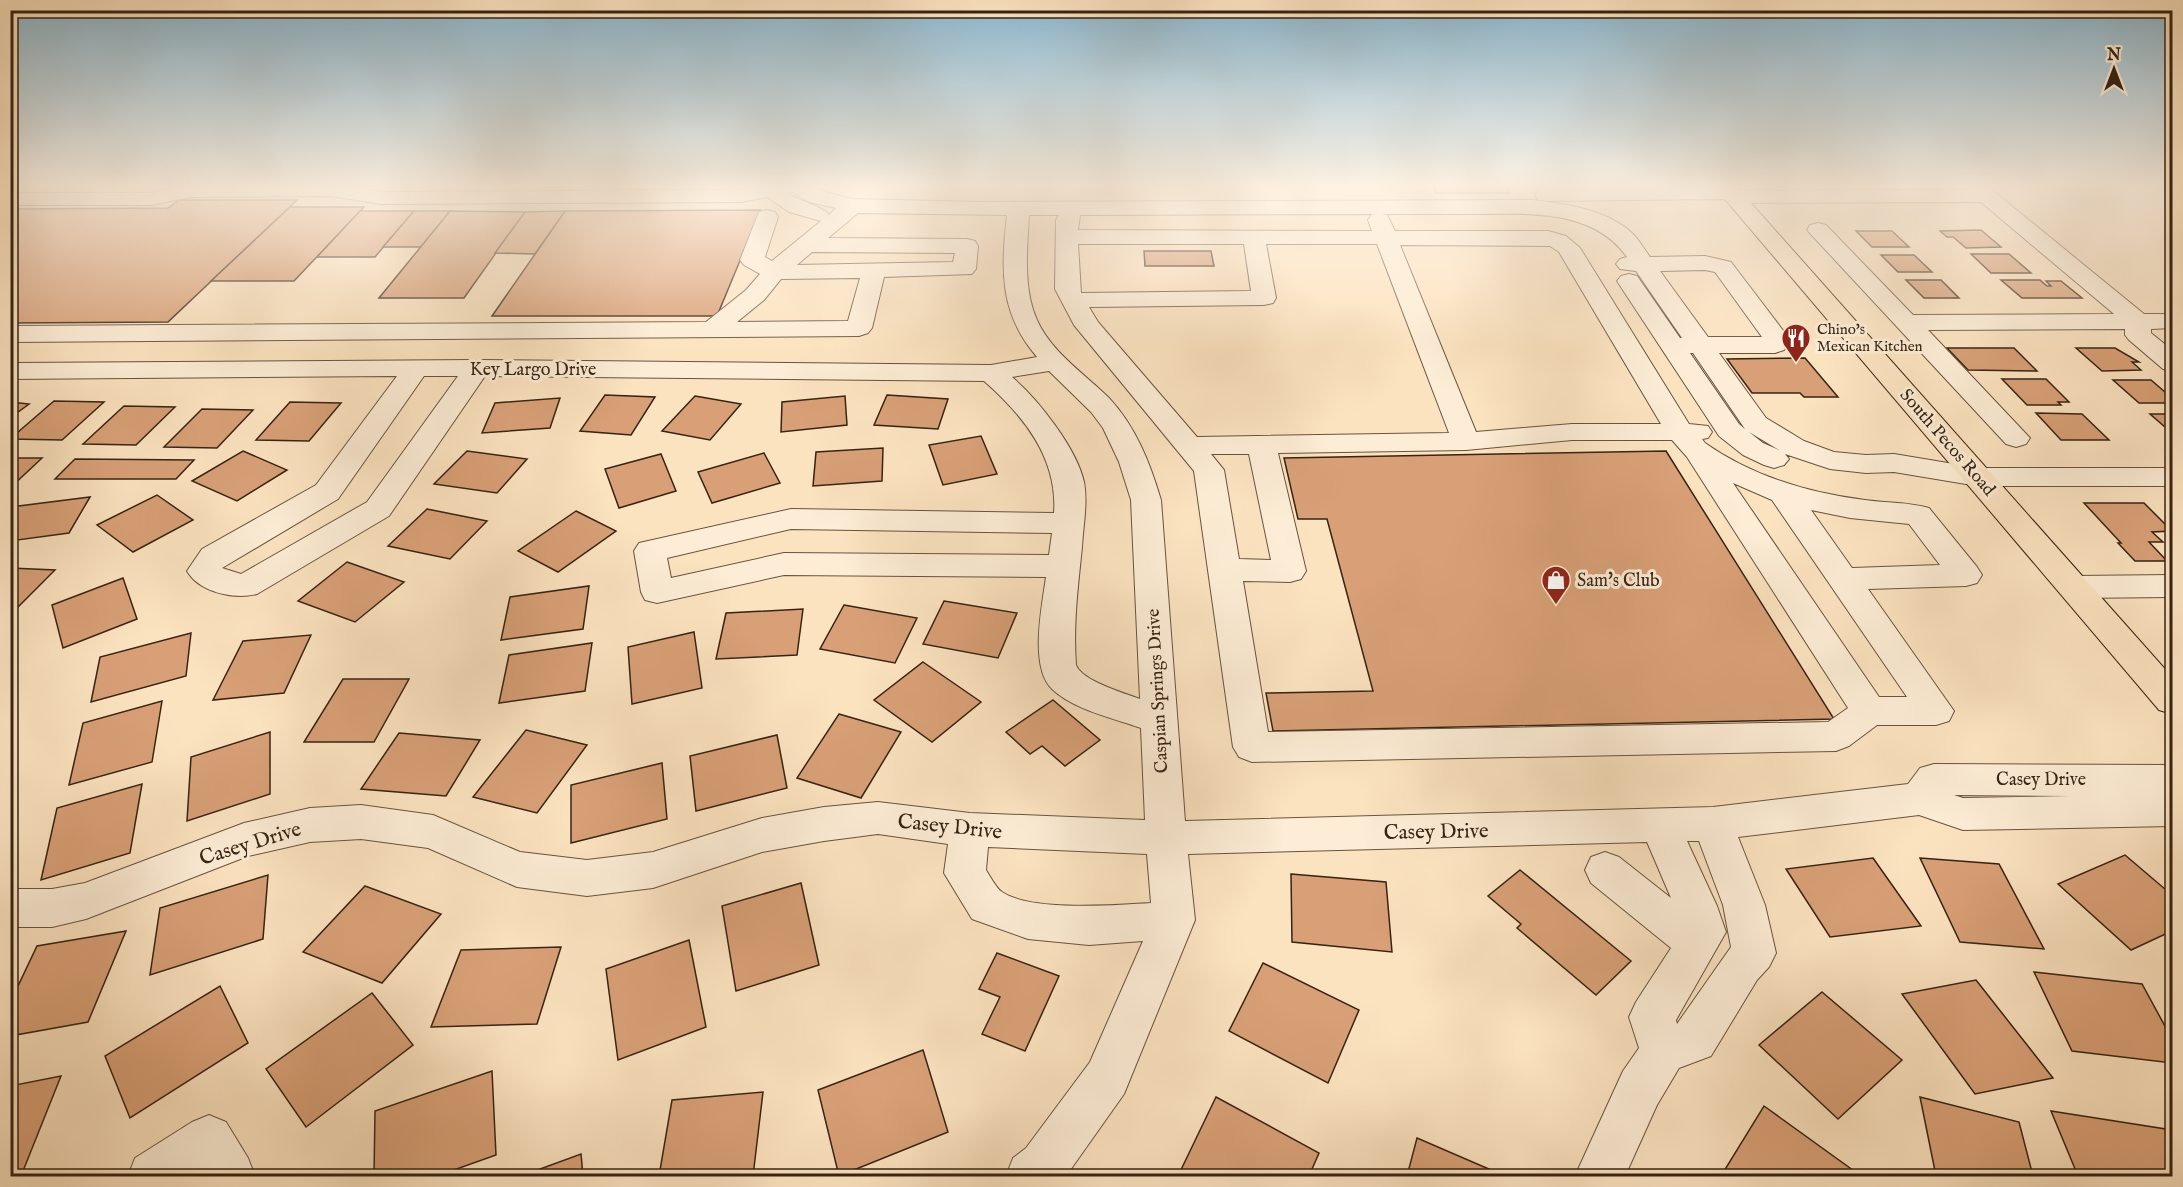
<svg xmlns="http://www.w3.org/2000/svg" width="2183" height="1187" viewBox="0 0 2183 1187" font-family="'IM FELL English',serif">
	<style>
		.building { fill: #d9a077; stroke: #362314; stroke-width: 1.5 }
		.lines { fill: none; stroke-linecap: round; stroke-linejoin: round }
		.minor-casing { stroke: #68533f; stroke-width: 2 }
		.major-casing { stroke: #362314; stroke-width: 2 }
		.minor { fill: #fdedd6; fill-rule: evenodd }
		.major { fill: #fce3c0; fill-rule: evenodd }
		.labels { text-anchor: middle; stroke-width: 6; stroke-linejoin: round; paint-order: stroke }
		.far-poi-label { font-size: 15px; fill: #362314; stroke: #fdedd6; text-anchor: start }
		.street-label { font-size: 18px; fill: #362314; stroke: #fdedd6 }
		.poi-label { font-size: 18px; fill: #362314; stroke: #fdedd6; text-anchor: start }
		.near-street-label { font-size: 21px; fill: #362314; stroke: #fdedd6 }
	</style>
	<rect width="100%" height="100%" fill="#fce3c0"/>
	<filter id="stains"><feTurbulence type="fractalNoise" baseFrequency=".00333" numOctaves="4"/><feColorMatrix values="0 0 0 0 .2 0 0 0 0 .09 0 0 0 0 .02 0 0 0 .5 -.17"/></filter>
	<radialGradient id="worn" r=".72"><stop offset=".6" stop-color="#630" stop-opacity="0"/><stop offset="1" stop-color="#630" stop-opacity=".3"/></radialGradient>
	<g class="building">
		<polygon points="831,185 1035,185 830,187"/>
		<polygon points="1432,185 1506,185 1510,193 1436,193"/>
		<polygon points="179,200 297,200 168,322 10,323 10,209 168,208"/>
		<polygon points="290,207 364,207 294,281 211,281"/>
		<polygon points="761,210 717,316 492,316 565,211"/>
		<polygon points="360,211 414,211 375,257 317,257"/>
		<polygon points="414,211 450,211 422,247 383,247"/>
		<polygon points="450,211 525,212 464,298 379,298"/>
		<polygon points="565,211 535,254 495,253 525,212"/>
		<polygon points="1981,230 2001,247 1966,248 1953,237 1947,237 1940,231"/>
		<polygon points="1856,231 1892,231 1909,247 1872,247"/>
		<polygon points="1144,251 1211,251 1214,266 1145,266"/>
		<polygon points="1971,254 2009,254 2031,273 1991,273"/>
		<polygon points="1881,255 1914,255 1932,272 1898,272"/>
		<polygon points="1906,280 1941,280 1959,298 1924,298"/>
		<polygon points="2001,280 2040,280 2047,286 2051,286 2046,281 2061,281 2082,298 2022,298"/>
		<polygon points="1947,348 2014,348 2037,371 1968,370"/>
		<polygon points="2076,348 2115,348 2139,362 2132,362 2141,370 2102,371"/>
		<polygon points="1805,358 1838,397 1804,397 1800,393 1752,393 1727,359"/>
		<polygon points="2002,379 2046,379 2069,402 2058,402 2061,405 2027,405"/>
		<polygon points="2113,380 2151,380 2172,398 2172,403 2139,403"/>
		<polygon points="605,395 655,397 631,435 580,431"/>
		<polygon points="887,395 948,399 938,429 874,425"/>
		<polygon points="695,396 741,404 710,440 662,431"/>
		<polygon points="845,396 847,425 781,432 782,402"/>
		<polygon points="560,398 550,428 482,433 495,403"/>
		<polygon points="54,401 104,402 62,440 10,439"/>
		<polygon points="10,402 29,404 10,418"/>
		<polygon points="290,402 341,403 309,441 256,440"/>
		<polygon points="124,406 175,407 136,445 83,444"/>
		<polygon points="202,409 253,410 217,448 164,447"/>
		<polygon points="2036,413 2082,414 2109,440 2061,440"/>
		<polygon points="2150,414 2172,414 2172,433"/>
		<polygon points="981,436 997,474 943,485 929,445"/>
		<polygon points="883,448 882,481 813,486 816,452"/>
		<polygon points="243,451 287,470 237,501 192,481"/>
		<polygon points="467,451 527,459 497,493 434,484"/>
		<polygon points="1666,451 1834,719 1273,731 1266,693 1373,691 1327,519 1298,519 1284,458"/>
		<polygon points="764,453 780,483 712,503 698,472"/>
		<polygon points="661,454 676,491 619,508 605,469"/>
		<polygon points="10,458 42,458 10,488"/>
		<polygon points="75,459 194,460 176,479 55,479"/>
		<polygon points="157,495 193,520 133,552 97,525"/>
		<polygon points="90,497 69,533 10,541 11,507"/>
		<polygon points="2084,503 2144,503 2172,531 2152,532 2163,542 2149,542 2167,561 2135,561 2118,543 2121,543"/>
		<polygon points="427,509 487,521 450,559 388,546"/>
		<polygon points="576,511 616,531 558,572 518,551"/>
		<polygon points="347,562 404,582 355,622 298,601"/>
		<polygon points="10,568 55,570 13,612 10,612"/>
		<polygon points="123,578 137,619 63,648 52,605"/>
		<polygon points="589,586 583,629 501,640 510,597"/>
		<polygon points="944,601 1017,613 998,658 923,644"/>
		<polygon points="844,605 917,618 895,663 820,649"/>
		<polygon points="803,609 797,655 716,659 726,613"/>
		<polygon points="694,632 702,688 632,704 628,647"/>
		<polygon points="191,633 186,676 91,702 100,657"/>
		<polygon points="311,635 284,693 213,700 243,641"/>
		<polygon points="592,643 585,691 499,703 509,655"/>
		<polygon points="923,662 981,702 932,742 874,700"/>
		<polygon points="343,679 409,679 374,742 304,742"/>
		<polygon points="1053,700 1100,740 1065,766 1042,746 1030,754 1006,732"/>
		<polygon points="162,701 152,762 69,785 83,723"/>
		<polygon points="839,714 901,732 861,798 797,778"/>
		<polygon points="526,730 587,745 537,813 473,797"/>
		<polygon points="270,732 270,794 187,821 191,757"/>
		<polygon points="399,733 480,740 446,796 361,789"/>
		<polygon points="777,735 787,788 696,811 690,756"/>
		<polygon points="662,763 667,819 571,843 571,785"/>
		<polygon points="142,784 130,853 41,880 57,808"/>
		<polygon points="2125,855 2172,895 2172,931 2131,950 2058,884"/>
		<polygon points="1873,858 1921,926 1830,937 1786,869"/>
		<polygon points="1920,858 1999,864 2044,949 1960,942"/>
		<polygon points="1520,870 1631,961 1596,995 1517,928 1521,924 1488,896"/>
		<polygon points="1291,874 1386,882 1392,952 1292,942"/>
		<polygon points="268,875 263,939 150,975 160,908"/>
		<polygon points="801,883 819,965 736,991 722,906"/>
		<polygon points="365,886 441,914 382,983 303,952"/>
		<polygon points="126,931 88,1022 10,1036 10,1003 37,946"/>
		<polygon points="689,940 706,1027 618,1060 606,969"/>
		<polygon points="561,947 537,1024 431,1027 461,950"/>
		<polygon points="997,953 1059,976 1025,1051 982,1034 1000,997 979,989"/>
		<polygon points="1263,963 1359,1010 1328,1083 1229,1031"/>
		<polygon points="2034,972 2142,984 2172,1039 2172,1063 2072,1051"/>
		<polygon points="1976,980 2053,1078 1975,1094 1902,994"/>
		<polygon points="220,986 248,1043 130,1118 105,1056"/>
		<polygon points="1822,992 1902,1060 1838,1119 1759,1045"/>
		<polygon points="372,993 413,1045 306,1127 266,1069"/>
		<polygon points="923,1050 948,1132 839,1176 818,1090"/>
		<polygon points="492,1071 496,1155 437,1176 374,1176 375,1111"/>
		<polygon points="61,1076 21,1176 10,1176 10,1086"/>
		<polygon points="763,1092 753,1176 659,1176 672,1100"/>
		<polygon points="1216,1097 1319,1153 1309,1176 1178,1176"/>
		<polygon points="1920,1097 2019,1122 2033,1176 1936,1176"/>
		<polygon points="1764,1106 1861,1176 1731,1176 1724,1171"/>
		<polygon points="2051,1111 2172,1130 2172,1176 2078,1176"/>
		<polygon points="1417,1138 1505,1176 1407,1176"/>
		<polygon points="581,1154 583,1176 521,1176"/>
	</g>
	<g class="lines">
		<g class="minor-casing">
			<g id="minor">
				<path d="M 187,185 L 341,185 L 381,192 L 741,190 L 758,185 L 812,185 L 825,192 L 852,199 L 980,202 L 1532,200 C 1566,204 1607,209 1633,234 C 1639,240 1644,249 1650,257 L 1705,256 L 1731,262 L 1791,341 L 1784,350 L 1775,353 L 1719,353 L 1766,418 L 1804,441 L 1834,452 L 1866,455 L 1894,454 L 1978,468 L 2172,468 L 2172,486 L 1978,486 L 1894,472 L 1866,473 L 1830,469 L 1785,454 L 1789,459 L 1784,465 L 1774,468 L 1764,465 L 1743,455 L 1719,436 L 1617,281 L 1621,276 L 1629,274 L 1637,276 L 1680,338 L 1682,338 L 1636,271 L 1620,269 L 1616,264 L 1620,259 L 1627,257 C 1592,208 1528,214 1474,214 C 1444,214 1413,214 1382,214 L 1387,215 L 1395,231 L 1548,231 L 1566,236 L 1580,248 L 1689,424 L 1708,426 L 1712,432 L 1708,438 L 1702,439 L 1705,443 C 1752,476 1808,493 1865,500 C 1886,503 1908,502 1929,508 L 1977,567 L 1982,575 L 1977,583 L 1966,586 L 1868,589 L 1954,711 L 1949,721 L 1936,725 L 1877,725 L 1849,746 L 1836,751 L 1252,762 L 1239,757 L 1233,747 L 1194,471 L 1074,325 L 1055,289 L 1056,220 L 1059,215 L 1029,215 C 1027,249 1023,289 1037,320 C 1051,352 1085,374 1109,398 C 1136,427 1150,463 1161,500 L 1185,821 L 1713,807 L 1908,784 L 1920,768 L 1934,764 L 2172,765 L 2172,826 L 1963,830 L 1919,815 L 1738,837 L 1765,905 L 1776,953 L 1769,967 L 1757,980 L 1711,1056 L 1679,1068 L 1657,1105 L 1625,1176 L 1575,1176 L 1623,1071 L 1639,1048 L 1629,1017 L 1636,1002 L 1671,948 L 1591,883 L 1585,870 L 1591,857 L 1605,852 L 1619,857 L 1671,898 L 1647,842 L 1188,854 L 1195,920 L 1124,1094 L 1066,1176 L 1006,1176 L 1013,1158 L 1026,1148 L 1090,1062 L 1143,941 L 1089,945 L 1028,939 L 972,919 L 944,873 L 948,844 L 878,834 L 824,841 L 762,852 L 653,888 L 587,896 L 517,887 L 428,848 L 361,839 L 310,842 L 248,856 L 86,919 L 52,927 L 10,927 L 10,889 L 52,889 L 85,883 L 244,823 L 310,808 L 361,805 L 433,815 L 520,852 L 587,860 L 653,852 L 762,818 L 824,807 L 878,802 L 970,813 L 1145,820 L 1141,728 C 1113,718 1074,710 1052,689 C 1029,667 1042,606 1046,577 L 784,575 L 657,603 L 645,600 L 641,592 L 634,551 L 639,543 L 791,509 L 1054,513 C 1058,458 1023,415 984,381 L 485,376 L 389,516 L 257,594 C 234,600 199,592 187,571 L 202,549 L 316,485 L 397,376 L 10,379 L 10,363 L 477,360 L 991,365 L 1037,357 C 999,313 1001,270 1007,215 L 858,213 L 828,238 L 967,239 L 975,241 L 978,246 L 976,269 L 972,274 L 884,277 L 872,328 L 868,333 L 859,336 L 10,342 L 10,326 L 706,322 L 746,290 L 760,274 L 744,265 L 740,260 L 759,212 L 767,210 L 775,212 L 778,217 L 765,257 L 772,261 L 821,221 L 789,212 L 767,197 L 741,202 L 381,204 L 331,196 L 190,197 L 152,205 L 10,205 L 10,193 L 152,193 ZM 793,192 L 809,202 L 836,208 L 829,215 C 823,206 798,201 787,193 ZM 1376,214 L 1371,215 L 1368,220 L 1372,231 L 1078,230 L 1080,215 ZM 1078,244 L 1244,244 L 1251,291 L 1081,293 ZM 1266,244 L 1377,244 L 1449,433 L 1197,437 L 1098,322 L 1089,307 L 1264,305 L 1273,303 L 1276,298 ZM 1400,245 L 1550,246 L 1559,252 L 1661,424 L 1572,424 L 1476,432 ZM 812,252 L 955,253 L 953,262 L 797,265 ZM 1705,270 L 1715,272 L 1762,337 L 1708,337 L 1660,271 ZM 860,278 L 848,321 L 737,322 L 764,300 L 781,279 ZM 1690,353 L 1693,353 L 1745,429 L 1739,424 ZM 1049,371 L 1091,412 L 1103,428 L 1119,462 L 1131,500 L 1140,699 C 1124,693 1082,681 1076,665 C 1073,625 1078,586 1082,547 C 1083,526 1088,503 1084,482 C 1077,449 1038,399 1012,377 ZM 424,376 L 458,376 L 367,502 L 241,574 L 222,568 L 338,499 ZM 1749,432 L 1779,450 L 1763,443 ZM 1572,440 L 1672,440 L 1687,457 L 1848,708 L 1828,722 L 1268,732 L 1243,581 L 1290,582 L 1301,579 L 1306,571 L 1278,453 L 1466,450 ZM 1211,454 L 1249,454 L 1271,560 L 1239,559 L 1224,470 ZM 1733,483 L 1772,500 L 1907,697 L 1879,697 ZM 1811,510 L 1850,518 L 1909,524 L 1940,565 L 1852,568 ZM 791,529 L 1052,533 L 1049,555 L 784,553 L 671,578 L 667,558 ZM 1954,795 L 2071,796 L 1963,798 ZM 1687,841 L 1699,841 L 1723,905 L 1731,947 L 1677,1024 L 1676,1020 L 1726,932 L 1717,906 ZM 988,847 L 1147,854 L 1151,903 C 1116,905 1032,912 1002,892 C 996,888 990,876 986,870 Z"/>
				<polygon points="1963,185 1986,185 2144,314 2172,314 2172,328 2151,329 2151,333 2172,350 2172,371 2163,369 2129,340 2125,335 2125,329 1928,330 2030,438 2026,444 2016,447 2006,444 1807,230 1810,225 1818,223 1826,225 1913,315 2114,314 1981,202 1733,203 1723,199 1546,201 1538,200 1535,195 1538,190 1546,189 1729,186 1739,191 1966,190"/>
				<polygon points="2172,575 2172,597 2074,598 2062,595 2058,587 2062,579 2074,576"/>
				<polygon points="209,1115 226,1122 248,1158 255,1176 203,1176 201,1173 196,1176 128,1176 135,1158 192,1122"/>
			</g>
		</g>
		<g class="major-casing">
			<polygon id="major" points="1713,185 1735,185 2172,677 2172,714 2159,710"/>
		</g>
		<use href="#minor" class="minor"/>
		<use href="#major" class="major"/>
	</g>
	<linearGradient id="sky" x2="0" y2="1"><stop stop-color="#8bb8d1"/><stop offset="0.53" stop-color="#fef2e3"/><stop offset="1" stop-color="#fef2e3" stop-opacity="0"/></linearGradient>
	<rect width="2183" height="351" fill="url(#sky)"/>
	<defs>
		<g id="restaurant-pin" transform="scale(1.5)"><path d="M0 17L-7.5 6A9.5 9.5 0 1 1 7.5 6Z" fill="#8f2418" stroke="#fdedd6"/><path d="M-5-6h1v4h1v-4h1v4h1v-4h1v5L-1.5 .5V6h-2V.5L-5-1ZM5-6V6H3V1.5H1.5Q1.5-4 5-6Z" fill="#fff"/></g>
		<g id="shop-pin" transform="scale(1.5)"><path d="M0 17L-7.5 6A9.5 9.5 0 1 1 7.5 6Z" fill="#8f2418" stroke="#fdedd6"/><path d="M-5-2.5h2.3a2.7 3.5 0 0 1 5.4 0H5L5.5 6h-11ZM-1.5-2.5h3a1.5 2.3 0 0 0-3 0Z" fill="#fff"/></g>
	</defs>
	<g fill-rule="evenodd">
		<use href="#restaurant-pin" x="1796" y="338"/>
		<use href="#shop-pin" x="1556" y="580"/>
	</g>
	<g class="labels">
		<g class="far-poi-label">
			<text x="1817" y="334">Chino's<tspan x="1817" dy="17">Mexican Kitchen</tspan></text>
		</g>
		<g class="street-label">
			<text x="533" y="375">Key Largo Drive</text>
			<text transform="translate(1948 442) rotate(49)" y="6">South Pecos Road</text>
			<text transform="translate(1157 691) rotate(-93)" y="6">Caspian Springs Drive</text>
			<text x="2041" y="785">Casey Drive</text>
		</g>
		<g class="poi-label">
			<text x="1577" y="586">Sam's Club</text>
		</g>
		<g class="near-street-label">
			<text transform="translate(950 826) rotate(6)" y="7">Casey Drive</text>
			<text transform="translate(1436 831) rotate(-1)" y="7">Casey Drive</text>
			<text transform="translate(250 843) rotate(-17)" y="7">Casey Drive</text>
		</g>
	</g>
	<rect width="2183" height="1187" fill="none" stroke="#fce3c0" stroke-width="36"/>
	<rect x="12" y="12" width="2159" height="1163" fill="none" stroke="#362314" stroke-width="3"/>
	<rect x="18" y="18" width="2147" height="1151" fill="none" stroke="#362314" stroke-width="1.5"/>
	<g transform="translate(2114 69)" stroke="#fdedd6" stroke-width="4.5" paint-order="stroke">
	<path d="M0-4.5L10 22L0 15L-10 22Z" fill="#362314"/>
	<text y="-9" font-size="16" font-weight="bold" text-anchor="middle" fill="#362314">N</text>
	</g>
	<rect width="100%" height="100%" filter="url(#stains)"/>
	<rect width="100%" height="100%" fill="url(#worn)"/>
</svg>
